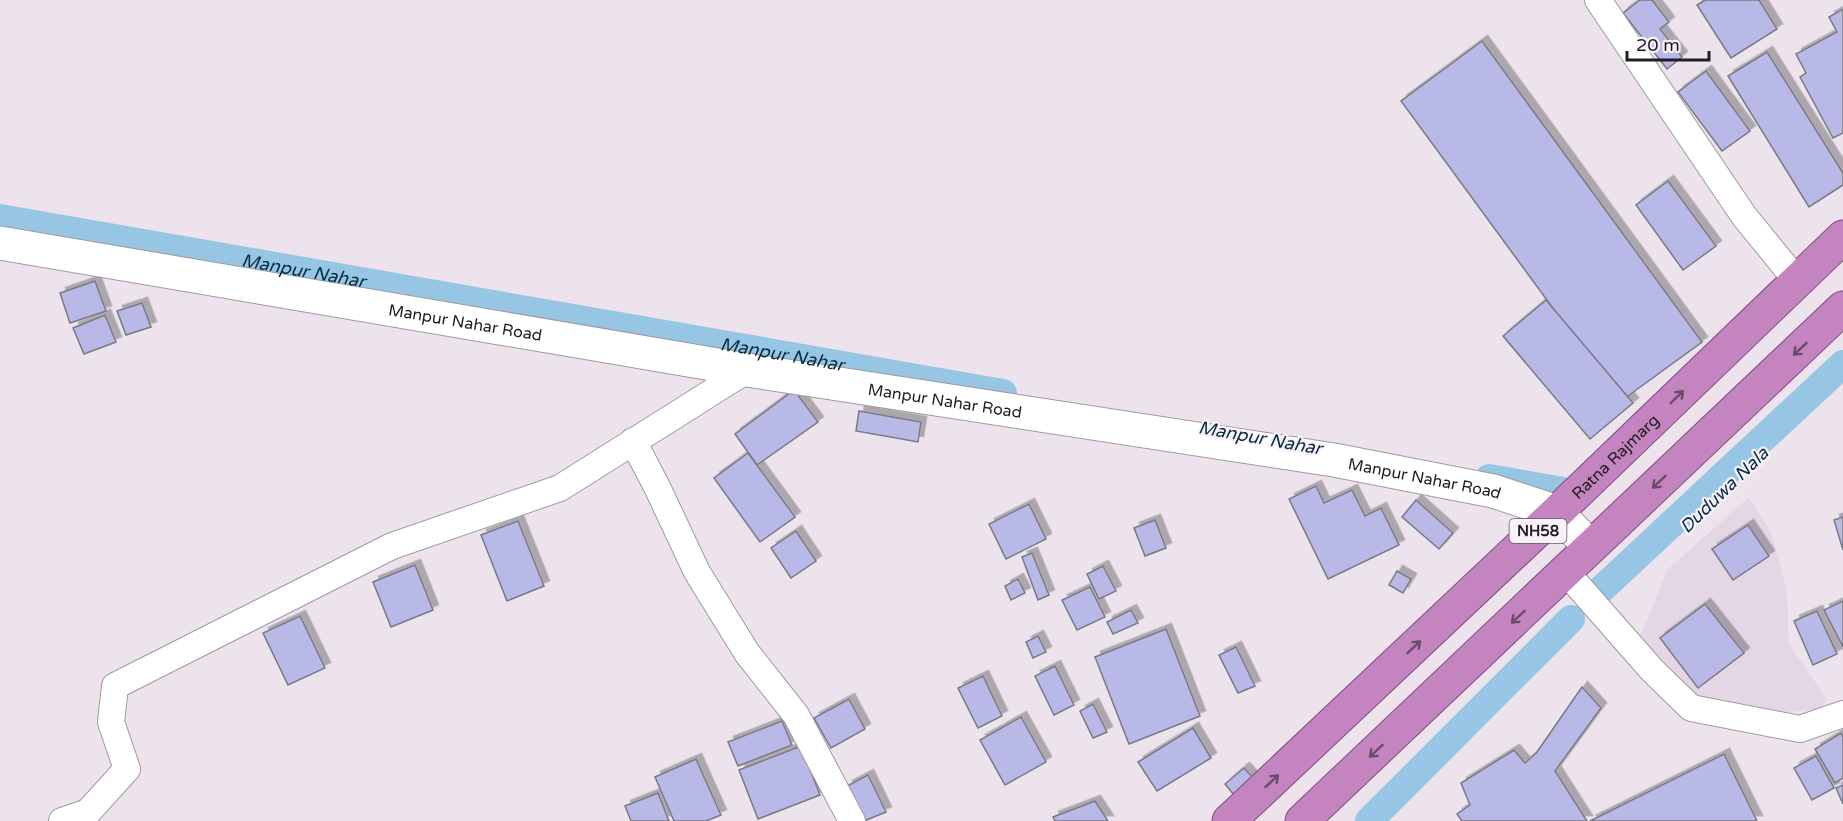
<svg xmlns="http://www.w3.org/2000/svg" width="1843" height="821" viewBox="0 0 1843 821" font-family="'Varela Round',sans-serif">
	<style>
		.built { fill: #e5d6e5 }
		.lines { fill: none; stroke-linecap: round; stroke-linejoin: round }
		.canal { stroke: #97c5e4; stroke-width: 28 }
		.building { fill: #b8b9e7; stroke: #787983; stroke-width: 1.5; filter: url(#shadow) }
		.minor-casing { stroke: #a199a2; stroke-width: 28 }
		.tertiary-casing { stroke: #a199a2; stroke-width: 35 }
		.trunk-casing { stroke: #814c7e; stroke-width: 35 }
		.minor { stroke: #fff; stroke-width: 26 }
		.tertiary { stroke: #fff; stroke-width: 33 }
		.trunk { stroke: #c484c0; stroke-width: 33 }
		.oneway { stroke: #6a4b68 }
		.labels { text-anchor: middle; stroke-width: 4.5; stroke-linejoin: round; paint-order: stroke }
		.shield { fill: #f9f0fa; stroke: #615c61; stroke-width: 1.5 }
		.shield-label { font-size: 15px; font-weight: bold; fill: #201d20 }
		.street-label { font-size: 16px; fill: #201d20; stroke: #f9f0fa }
		.water-label { font-size: 18px; font-style: italic; fill: #052d42; stroke: #f9f0fa }
	</style>
	<defs>
		<filter id="shadow"><feDropShadow dx="5.5" dy="-5.5" stdDeviation="0" flood-color="#0004"/></filter>
	</defs>
	<rect width="100%" height="100%" fill="#ece3ec"/>
	<polygon class="built" points="1749,497 1772,534 1787,592 1789,644 1827,699 1821,709 1753,714 1686,694 1640,636 1668,569"/>
	<g class="lines">
		<g class="canal">
			<path id="s1" d="M 0,218 L 1003,393"/>
			<polyline points="1489,478 1563,491"/>
			<polyline points="1592,598 1843,364"/>
			<polyline points="1369,821 1571,619"/>
		</g>
	</g>
	<g class="building">
		<polygon points="1640,0 1652,0 1669,22 1660,29 1682,57 1667,69 1623,13"/>
		<polygon points="1705,0 1759,0 1777,29 1731,58 1697,5"/>
		<polygon points="1843,9 1843,133 1833,138 1800,77 1806,73 1796,54 1837,32 1829,17"/>
		<polygon points="1482,41 1702,342 1621,401 1401,101"/>
		<polygon points="1767,52 1843,173 1843,185 1809,207 1728,76"/>
		<polygon points="1706,71 1750,131 1722,151 1678,92"/>
		<polygon points="1668,181 1716,246 1683,270 1636,205"/>
		<polygon points="95,281 106,311 70,323 60,293"/>
		<polygon points="1546,300 1633,403 1590,439 1503,336"/>
		<polygon points="142,303 151,327 126,335 117,311"/>
		<polygon points="105,315 116,342 84,354 73,328"/>
		<polygon points="794,390 818,422 757,465 735,434"/>
		<polygon points="859,411 921,422 918,442 856,431"/>
		<polygon points="748,453 795,517 760,542 714,478"/>
		<polygon points="1316,486 1324,503 1352,490 1365,516 1381,508 1399,545 1328,579 1289,499"/>
		<polygon points="1416,500 1453,533 1439,549 1402,517"/>
		<polygon points="1029,504 1046,539 1006,559 989,524"/>
		<polygon points="1843,517 1843,550 1834,520"/>
		<polygon points="1155,520 1166,548 1145,556 1134,528"/>
		<polygon points="518,521 544,586 507,601 481,535"/>
		<polygon points="1748,525 1769,556 1733,580 1712,549"/>
		<polygon points="796,531 816,561 791,578 771,548"/>
		<polygon points="1032,553 1049,595 1038,600 1022,557"/>
		<polygon points="415,565 433,610 391,627 373,582"/>
		<polygon points="1103,566 1116,591 1099,599 1087,574"/>
		<polygon points="1397,571 1411,579 1403,593 1389,585"/>
		<polygon points="1018,579 1025,593 1011,600 1005,586"/>
		<polygon points="1090,587 1105,617 1077,630 1062,600"/>
		<polygon points="1843,601 1843,647 1824,610"/>
		<polygon points="1705,604 1744,653 1698,688 1660,638"/>
		<polygon points="1131,610 1138,623 1113,634 1107,622"/>
		<polygon points="1817,611 1837,654 1813,665 1794,621"/>
		<polygon points="300,616 325,668 288,685 263,633"/>
		<polygon points="1166,629 1200,716 1129,744 1095,657"/>
		<polygon points="1038,636 1046,652 1033,658 1026,642"/>
		<polygon points="1236,647 1255,686 1238,693 1219,655"/>
		<polygon points="1055,666 1074,705 1054,715 1035,676"/>
		<polygon points="983,676 1002,716 978,728 958,688"/>
		<polygon points="1582,687 1601,708 1555,771 1587,821 1462,821 1457,814 1470,805 1461,783 1514,750 1525,763 1537,752"/>
		<polygon points="849,699 865,729 831,748 814,718"/>
		<polygon points="1093,704 1107,732 1093,738 1080,711"/>
		<polygon points="1021,717 1046,762 1005,785 980,740"/>
		<polygon points="782,721 792,745 738,766 728,742"/>
		<polygon points="1193,728 1211,758 1157,791 1138,762"/>
		<polygon points="1841,733 1843,737 1843,778 1835,783 1815,749"/>
		<polygon points="801,746 820,795 758,819 739,770"/>
		<polygon points="1724,754 1757,821 1590,821"/>
		<polygon points="1816,756 1834,788 1812,800 1794,768"/>
		<polygon points="696,759 721,815 706,821 674,821 655,777"/>
		<polygon points="1244,768 1254,779 1234,795 1225,784"/>
		<polygon points="868,775 886,812 864,821 847,786"/>
		<polygon points="1843,785 1843,804 1836,788"/>
		<polygon points="658,793 669,821 631,821 625,806"/>
		<polygon points="1095,801 1108,821 1055,821 1053,817"/>
	</g>
	<g class="lines">
		<g class="minor-casing">
			<g id="minor">
				<polyline points="1598,0 1744,216 1797,281"/>
				<polyline points="633,441 658,489 697,572 747,653 796,715 852,821"/>
				<polyline points="1566,572 1652,670 1691,708 1800,729 1843,714"/>
				<polyline points="62,821 88,812 127,769 111,722 115,686 392,546 560,488 747,370"/>
			</g>
		</g>
		<g class="tertiary-casing">
			<g id="tertiary">
				<path id="s2" d="M 0,243 L 747,370 L 1334,460 L 1493,491 L 1557,512 L 1590,547"/>
			</g>
		</g>
		<g class="trunk-casing">
			<g id="trunk">
				<path id="s3" d="M 1229,821 L 1557,512 L 1843,237"/>
				<polyline points="1302,821 1843,308"/>
			</g>
		</g>
		<use href="#minor" class="minor"/>
		<use href="#tertiary" class="tertiary"/>
		<use href="#trunk" class="trunk"/>
	</g>
	<defs><path id="oneway-shaft" d="M-6 0H5M1.5-3L5.5 0L1.5 3" fill="none" stroke-width="1.6" stroke-linecap="round" stroke-linejoin="round" transform="scale(1.5)"/></defs>
	<g class="oneway">
		<use href="#oneway-shaft" transform="translate(1800 349) rotate(137)"/>
		<use href="#oneway-shaft" transform="translate(1677 397) rotate(-44)"/>
		<use href="#oneway-shaft" transform="translate(1659 482) rotate(137)"/>
		<use href="#oneway-shaft" transform="translate(1518 617) rotate(137)"/>
		<use href="#oneway-shaft" transform="translate(1414 647) rotate(-43)"/>
		<use href="#oneway-shaft" transform="translate(1376 751) rotate(137)"/>
		<use href="#oneway-shaft" transform="translate(1272 781) rotate(-43)"/>
	</g>
	<g class="labels">
		<rect class="shield" x="1509.5" y="519" width="57" height="24" rx="4.5"/>
		<g class="shield-label">
			<text x="1538" y="536">NH58</text>
		</g>
		<g class="street-label">
			<text dy="6" stroke="none"><textPath href="#s2" startOffset="472">Manpur Nahar Road</textPath></text>
			<text dy="6" stroke="none"><textPath href="#s2" startOffset="958">Manpur Nahar Road</textPath></text>
			<text dy="6" stroke="none"><textPath href="#s3" startOffset="531">Ratna Rajmarg</textPath></text>
			<text dy="6" stroke="none"><textPath href="#s2" startOffset="1444">Manpur Nahar Road</textPath></text>
		</g>
		<g class="water-label">
			<text dy="6" stroke="none"><textPath href="#s1" startOffset="308">Manpur Nahar</textPath></text>
			<text dy="6" stroke="none"><textPath href="#s1" startOffset="794">Manpur Nahar</textPath></text>
			<text transform="translate(1260 438) rotate(10)" y="6">Manpur Nahar</text>
			<text transform="translate(1724 490) rotate(-44)" y="6">Duduwa Nala</text>
		</g>
	</g>
	<path d="M1627 51v9h82v-9" fill="none" stroke="#201d20" stroke-width="3"/>
	<text x="1636" y="51" font-size="18" fill="#201d20" stroke="#f9f0fa" stroke-width="4.5" paint-order="stroke">20 m</text>
</svg>
